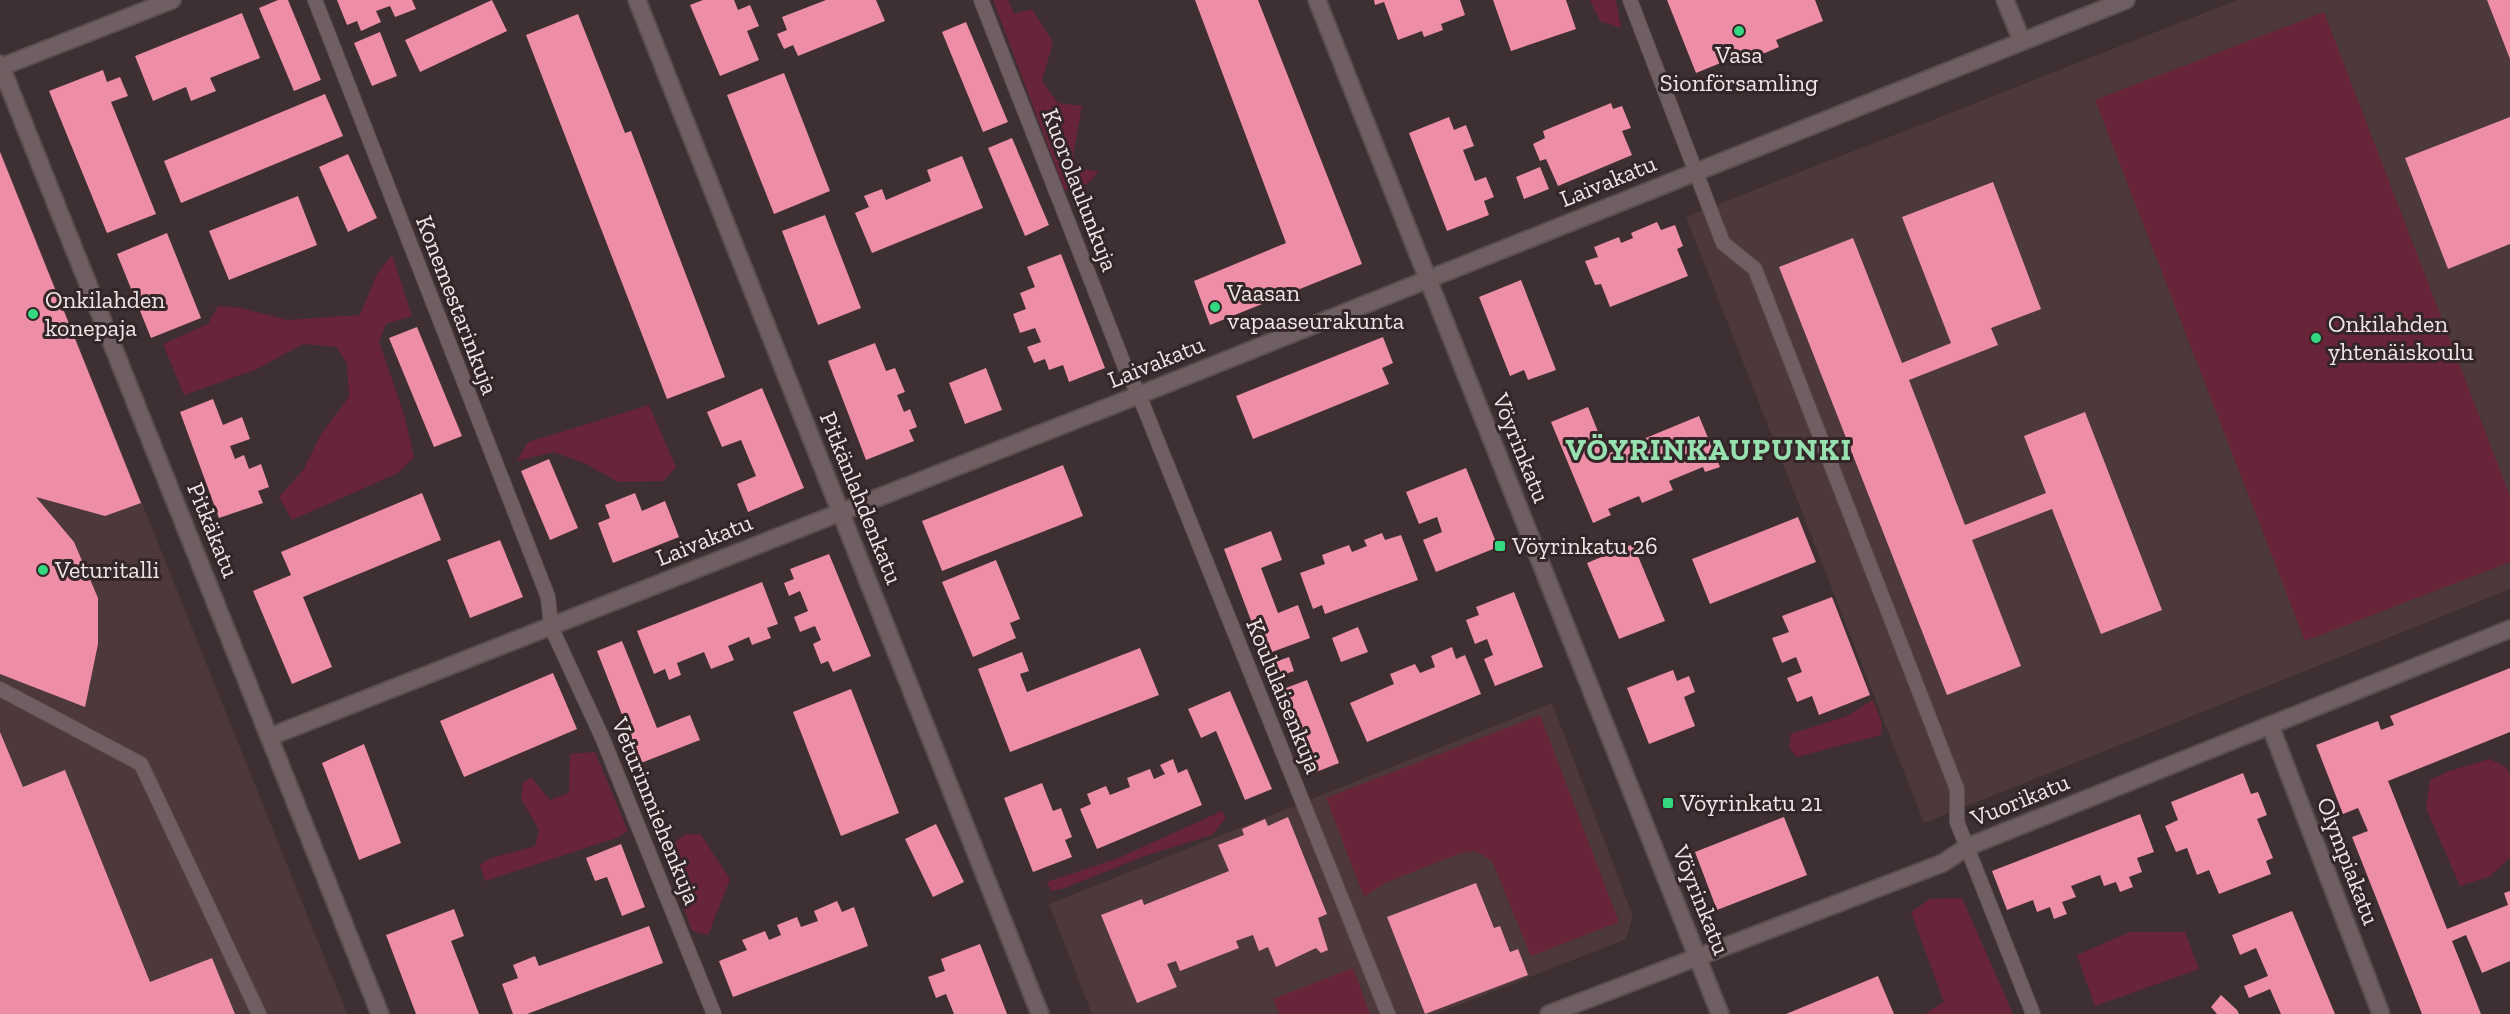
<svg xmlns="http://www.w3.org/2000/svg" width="2510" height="1014" viewBox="0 0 2510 1014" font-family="'Zilla Slab',serif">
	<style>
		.built { fill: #4d383c }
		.green { fill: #682439 }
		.building { fill: #ee8ea6 }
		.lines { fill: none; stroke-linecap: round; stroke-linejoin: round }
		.service-casing { stroke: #5a4d4f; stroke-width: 16 }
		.minor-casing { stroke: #5a4d4f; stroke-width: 20 }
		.secondary-casing { stroke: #5a4d4f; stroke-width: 20 }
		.service { stroke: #705f62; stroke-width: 14 }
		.minor { stroke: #705f62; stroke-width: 16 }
		.secondary { stroke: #705f62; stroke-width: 16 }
		.poi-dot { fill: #34d881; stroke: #342528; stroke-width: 2 }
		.labels { text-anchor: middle; stroke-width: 6; stroke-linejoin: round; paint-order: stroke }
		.poi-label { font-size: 24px; fill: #efe5e6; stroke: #342528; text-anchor: start }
		.street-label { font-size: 24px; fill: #efe5e6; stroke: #342528 }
		.district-label { font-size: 30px; font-weight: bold; letter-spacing: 1.5px; fill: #97e0b0; stroke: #342528 }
	</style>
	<rect width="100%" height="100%" fill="#3e2f32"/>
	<g class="built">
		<polygon points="2237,0 2510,0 2510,589 1924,823 1686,217"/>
		<polygon points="0,149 347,1014 0,1014"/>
		<polygon points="1552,703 1633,916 1626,939 1436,1014 1092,1014 1049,904"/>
	</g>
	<g class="green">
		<polygon points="993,0 1008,0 1014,14 1032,9 1053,42 1042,81 1058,103 1082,106 1073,155 1077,168 1099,172 1087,184 1065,191"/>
		<polygon points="1590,0 1616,0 1621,28 1600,21"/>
		<polygon points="2324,12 2510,496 2510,562 2305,641 2095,100"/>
		<polygon points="392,255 412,316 386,324 379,341 405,418 414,457 398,473 292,520 279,497 304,469 321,434 349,397 347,363 336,347 303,344 255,370 184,395 163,344 208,324 218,306 242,308 287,320 360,315 377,274"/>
		<polygon points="649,405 676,467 663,481 618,482 586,464 554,452 517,461 528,442"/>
		<polygon points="1873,700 1882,723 1881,735 1797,757 1789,747 1791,734 1847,716"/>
		<polygon points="1540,715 1619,922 1531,956 1492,861 1476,851 1458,854 1385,883 1364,897 1326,798"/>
		<path d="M 595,752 L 628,831 L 616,838 L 485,881 L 480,865 C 490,855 519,852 535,846 L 539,830 L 521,799 L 523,783 L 531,777 L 550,800 L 569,793 L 570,754 Z"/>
		<polygon points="2490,759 2507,768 2510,774 2510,858 2489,877 2460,886 2426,808 2430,780 2449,771"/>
		<polygon points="1222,811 1226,818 1212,835 1145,856 1062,889 1051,891 1047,882 1116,859"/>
		<polygon points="686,834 701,835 730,879 708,935 692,931 663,850"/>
		<polygon points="1962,898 2013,1014 1925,1014 1944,1002 1911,912 1930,899"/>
		<polygon points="2130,932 2185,932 2199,969 2095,1006 2077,955"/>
		<polygon points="1353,968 1370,1014 1279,1014 1273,999"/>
	</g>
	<g class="building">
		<polygon points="278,0 288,0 321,80 294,91 259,8"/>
		<polygon points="337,0 412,0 416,9 395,17 390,6 376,11 381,22 361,31 357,21 347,25"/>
		<polygon points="492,0 507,31 420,72 405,40"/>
		<polygon points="703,0 734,0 738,10 750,5 759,26 747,31 759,60 720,76 690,5"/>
		<polygon points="826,0 876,0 885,21 798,56 793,45 784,49 777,34 787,30 782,17"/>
		<polygon points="1195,0 1258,0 1362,264 1210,325 1194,281 1286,243"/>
		<polygon points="1374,0 1460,0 1465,15 1441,24 1443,30 1424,37 1422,31 1398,40 1384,2 1375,5"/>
		<polygon points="1493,0 1566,0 1576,29 1511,51"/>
		<polygon points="1667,0 1815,0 1823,21 1776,40 1779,47 1753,58 1750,51 1696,73"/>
		<polygon points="2487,0 2510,0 2510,59"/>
		<polygon points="242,13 260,58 210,78 216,91 191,101 186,87 153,101 135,56"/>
		<polygon points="578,14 625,133 631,131 725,377 667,399 526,35"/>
		<polygon points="966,22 1008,122 983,132 942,32"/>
		<polygon points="380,32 397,76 372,86 354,43"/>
		<polygon points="103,70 107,82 120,77 128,96 111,102 156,214 107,233 49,91"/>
		<polygon points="784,73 830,191 774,214 727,95"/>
		<polygon points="325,94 343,136 181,203 164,161"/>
		<polygon points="1611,103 1613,109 1622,106 1631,128 1622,131 1632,155 1558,186 1546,159 1540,161 1533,144 1545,138 1543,131"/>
		<polygon points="1449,117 1454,130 1466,125 1474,146 1463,150 1475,181 1486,177 1494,197 1484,201 1489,215 1447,231 1409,133"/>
		<polygon points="2510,117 2510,244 2448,269 2405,158"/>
		<polygon points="1012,138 1049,225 1025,236 988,148"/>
		<polygon points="0,152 141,503 105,516 36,497 74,542 98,598 98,644 85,707 0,674"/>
		<polygon points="348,154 377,218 348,232 319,167"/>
		<polygon points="962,156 983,208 872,253 855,213 869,207 864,196 882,189 886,200 931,181 927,170"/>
		<polygon points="1540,167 1549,189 1524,199 1516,177"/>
		<polygon points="1993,182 2041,309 1991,328 1998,345 1909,380 1965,525 2046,493 2024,436 2085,412 2162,610 2101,634 2052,509 1972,540 2021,666 1947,695 1779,267 1853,238 1902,363 1951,343 1902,217"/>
		<polygon points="298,196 317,245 229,280 209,231"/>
		<polygon points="825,215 861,308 818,325 782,231"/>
		<polygon points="1657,222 1661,230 1675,225 1683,246 1677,249 1688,276 1610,307 1601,284 1595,285 1585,261 1598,257 1594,247 1619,237 1621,243 1633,238 1631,233"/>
		<polygon points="167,233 201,318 151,338 117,254"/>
		<polygon points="1061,254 1105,368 1069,382 1063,365 1049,370 1045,359 1034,363 1027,347 1041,342 1035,328 1020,333 1013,314 1026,309 1020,293 1035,287 1027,267"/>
		<polygon points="1521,280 1556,370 1528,380 1524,370 1510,376 1479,297"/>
		<polygon points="417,327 462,436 434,447 389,338"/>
		<polygon points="1383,337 1393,363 1382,368 1389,384 1253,439 1236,396"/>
		<polygon points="875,343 886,371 895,368 905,392 897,395 904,412 910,409 917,427 909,430 914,441 866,460 828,361"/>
		<polygon points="986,368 1002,410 965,424 949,383"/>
		<polygon points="762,388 804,488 748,512 737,484 756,476 741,440 722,447 707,412"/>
		<polygon points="213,399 223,425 242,417 250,439 230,446 235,459 244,455 249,469 261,464 269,487 258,491 263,503 219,518 180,412"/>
		<polygon points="1588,407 1607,454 1699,416 1720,467 1705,472 1703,467 1669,481 1673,490 1642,503 1639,496 1608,509 1611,515 1593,523 1551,422"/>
		<polygon points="549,459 578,528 550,540 521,471"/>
		<polygon points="1063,465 1083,516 942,571 922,521"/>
		<polygon points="1466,468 1498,547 1436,572 1423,540 1442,532 1437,517 1419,524 1406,492"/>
		<polygon points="422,493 441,540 303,597 332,667 292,684 253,591 291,575 281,552"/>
		<polygon points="635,493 642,511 665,501 679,537 613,563 598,523 610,518 605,505"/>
		<polygon points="1798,517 1816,562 1710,604 1692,559"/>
		<polygon points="1271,531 1282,560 1261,568 1278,613 1298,605 1310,638 1264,655 1224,549"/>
		<polygon points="1382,533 1385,540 1401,535 1418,580 1325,614 1322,605 1313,609 1300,573 1325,564 1322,555 1349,545 1352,552 1367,546 1364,540"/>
		<polygon points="500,540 523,597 470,618 447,560"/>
		<polygon points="1633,544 1665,621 1619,639 1587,563"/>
		<polygon points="829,554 871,656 833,672 828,661 821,664 813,644 821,640 815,626 800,632 794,617 808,611 800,591 789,596 784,583 794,579 790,569"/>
		<polygon points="996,560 1020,619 1010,623 1016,638 973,657 942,582"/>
		<polygon points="762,582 778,624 767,628 771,638 752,645 749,637 728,646 734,660 711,669 704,652 677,663 681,675 669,680 665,669 654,674 637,631"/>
		<polygon points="1514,592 1543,667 1495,686 1484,659 1493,655 1487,639 1475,644 1466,620 1479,615 1476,607"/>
		<polygon points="1832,597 1870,695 1819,715 1812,696 1797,702 1787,678 1802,672 1796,657 1782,663 1772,638 1789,632 1782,616"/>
		<polygon points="1358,627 1368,652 1341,662 1332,638"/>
		<polygon points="622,641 657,728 690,715 700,740 641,763 597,651"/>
		<polygon points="1452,647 1456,659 1465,655 1481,694 1367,742 1350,703 1394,684 1390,674 1415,664 1420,673 1435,667 1431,656"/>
		<polygon points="1140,648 1159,695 1010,752 978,669 1022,652 1029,671 1020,674 1027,692"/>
		<polygon points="1289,657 1294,671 1274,678 1269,664"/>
		<polygon points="2510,668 2510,732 2388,781 2447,929 2508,905 2504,893 2510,891 2510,961 2482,973 2466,935 2452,941 2481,1014 2422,1014 2352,837 2368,831 2358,808 2343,814 2316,745 2378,721 2381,730 2394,725 2390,716"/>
		<polygon points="1673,670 1677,681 1689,676 1695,692 1684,697 1695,726 1649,744 1627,688"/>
		<polygon points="553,673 577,729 464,777 440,721"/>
		<polygon points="1307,680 1339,763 1311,774 1278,691"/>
		<polygon points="851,689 899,813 841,836 793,712"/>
		<polygon points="1230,691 1272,789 1245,800 1216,731 1201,738 1188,709"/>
		<polygon points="0,732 23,787 65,770 150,982 212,958 235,1014 0,1014"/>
		<polygon points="364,744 401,843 359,860 322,763"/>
		<polygon points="1173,759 1178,773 1187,769 1202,805 1097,849 1080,809 1091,804 1087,794 1106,786 1110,795 1130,787 1127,778 1150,769 1154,779 1165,774 1160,765"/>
		<polygon points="2243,773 2251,794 2258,792 2267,815 2257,819 2273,858 2266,861 2271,874 2219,894 2209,870 2197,875 2187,848 2176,852 2165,826 2178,820 2171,802"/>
		<polygon points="1042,783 1053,811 1061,808 1072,837 1065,840 1072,857 1033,872 1004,798"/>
		<polygon points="2140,814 2154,852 2137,858 2142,872 2129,877 2133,887 2120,892 2116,882 2104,886 2100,875 2071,886 2076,897 2062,902 2067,914 2054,919 2050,907 2037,912 2033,900 2007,910 1992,871"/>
		<polygon points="1288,817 1327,914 1318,918 1328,950 1321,953 1316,948 1276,967 1268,947 1259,951 1253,935 1236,941 1239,948 1180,971 1176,961 1167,964 1177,987 1137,1003 1101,915 1142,899 1144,905 1229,871 1218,845 1244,835 1242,829 1265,819 1268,826"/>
		<polygon points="1784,817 1807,875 1717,910 1695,852"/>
		<polygon points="936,824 964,882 933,897 905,839"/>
		<polygon points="621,844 645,907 622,916 607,877 595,881 586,858"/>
		<polygon points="1476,883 1494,928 1500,926 1510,952 1518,949 1528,975 1425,1014 1387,917"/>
		<polygon points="837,901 842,912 854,907 868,946 733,997 719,961 747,950 742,940 765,931 769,940 781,935 777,925 797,917 801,927 818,921 814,911"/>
		<polygon points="454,909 464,936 451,941 479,1014 416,1014 386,935"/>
		<polygon points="2292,911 2335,1014 2281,1014 2270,989 2249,998 2244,986 2268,976 2256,948 2240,955 2232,935"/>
		<polygon points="649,926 663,963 527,1014 513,1014 502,984 518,978 513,965 535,956 539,966"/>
		<polygon points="980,944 1007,1014 954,1014 946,994 936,998 928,977 945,971 941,959"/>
		<polygon points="1878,976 1894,1014 1786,1014"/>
		<polygon points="2221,995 2237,1010 2239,1014 2217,1014 2211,1007"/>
	</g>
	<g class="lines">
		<g class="service-casing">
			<g id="service">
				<polyline points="315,0 548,597 551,627 602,737 714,1014"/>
				<polyline points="981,0 1125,367 1139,395 1388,1014"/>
				<polyline points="1630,0 1723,243 1755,269 1957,789 1957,822 2033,1014"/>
				<polyline points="0,689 141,764 259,1014"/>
			</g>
		</g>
		<g class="minor-casing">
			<g id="minor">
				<polyline points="637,0 1040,1014"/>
				<polyline points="2005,0 2022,41"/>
				<polyline points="0,64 380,1014"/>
				<polyline points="1,67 172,0"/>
				<polyline points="2270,725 2381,1014"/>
				<polyline points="269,737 1139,395 2126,0"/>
				<polyline points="1549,1014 1943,863 1967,847 2510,629"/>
			</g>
		</g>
		<g class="secondary-casing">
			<polyline id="secondary" points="1317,0 1720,1014"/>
		</g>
		<use href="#service" class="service"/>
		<use href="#minor" class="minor"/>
		<use href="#secondary" class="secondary"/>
	</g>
	<g class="poi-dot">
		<circle cx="1739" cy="31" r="6"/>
		<circle cx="1215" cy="307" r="6"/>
		<circle cx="33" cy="314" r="6"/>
		<circle cx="2316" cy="338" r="6"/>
		<rect x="1494" y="540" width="12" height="12" rx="3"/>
		<circle cx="43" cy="570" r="6"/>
		<rect x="1662" y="797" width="12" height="12" rx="3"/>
	</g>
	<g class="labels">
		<g class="poi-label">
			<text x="1739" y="63" text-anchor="middle">Vasa<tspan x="1739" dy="28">Sionförsamling</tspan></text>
			<text x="1227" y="301">Vaasan<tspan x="1227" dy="28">vapaaseurakunta</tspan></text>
			<text x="45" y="308">Onkilahden<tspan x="45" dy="28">konepaja</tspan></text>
			<text x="2328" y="332">Onkilahden<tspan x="2328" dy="28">yhtenäiskoulu</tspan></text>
			<text x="1512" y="554">Vöyrinkatu 26</text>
			<text x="55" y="578">Veturitalli</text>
			<text x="1680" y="811">Vöyrinkatu 21</text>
		</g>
		<g class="street-label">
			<text transform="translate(1608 181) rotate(-22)" y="8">Laivakatu</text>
			<text transform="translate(1080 190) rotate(69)" y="8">Kuorolaulunkuja</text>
			<text transform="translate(457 305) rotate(69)" y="8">Konemestarinkuja</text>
			<text transform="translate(1156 362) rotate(-22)" y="8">Laivakatu</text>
			<text transform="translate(1521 448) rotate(68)" y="8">Vöyrinkatu</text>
			<text transform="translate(861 498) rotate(68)" y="8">Pitkänlahdenkatu</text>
			<text transform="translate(213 530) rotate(68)" y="8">Pitkäkatu</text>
			<text transform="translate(704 540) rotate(-22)" y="8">Laivakatu</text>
			<text transform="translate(1284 696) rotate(68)" y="8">Koululaisenkuja</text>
			<text transform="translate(2020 800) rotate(-22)" y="8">Vuorikatu</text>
			<text transform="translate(656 811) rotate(68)" y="8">Veturinmiehenkuja</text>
			<text transform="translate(2348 861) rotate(69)" y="8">Olympiakatu</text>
			<text transform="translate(1701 900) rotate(68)" y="8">Vöyrinkatu</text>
		</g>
		<g class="district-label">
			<text x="1709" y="460">VÖYRINKAUPUNKI</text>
		</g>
	</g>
</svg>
